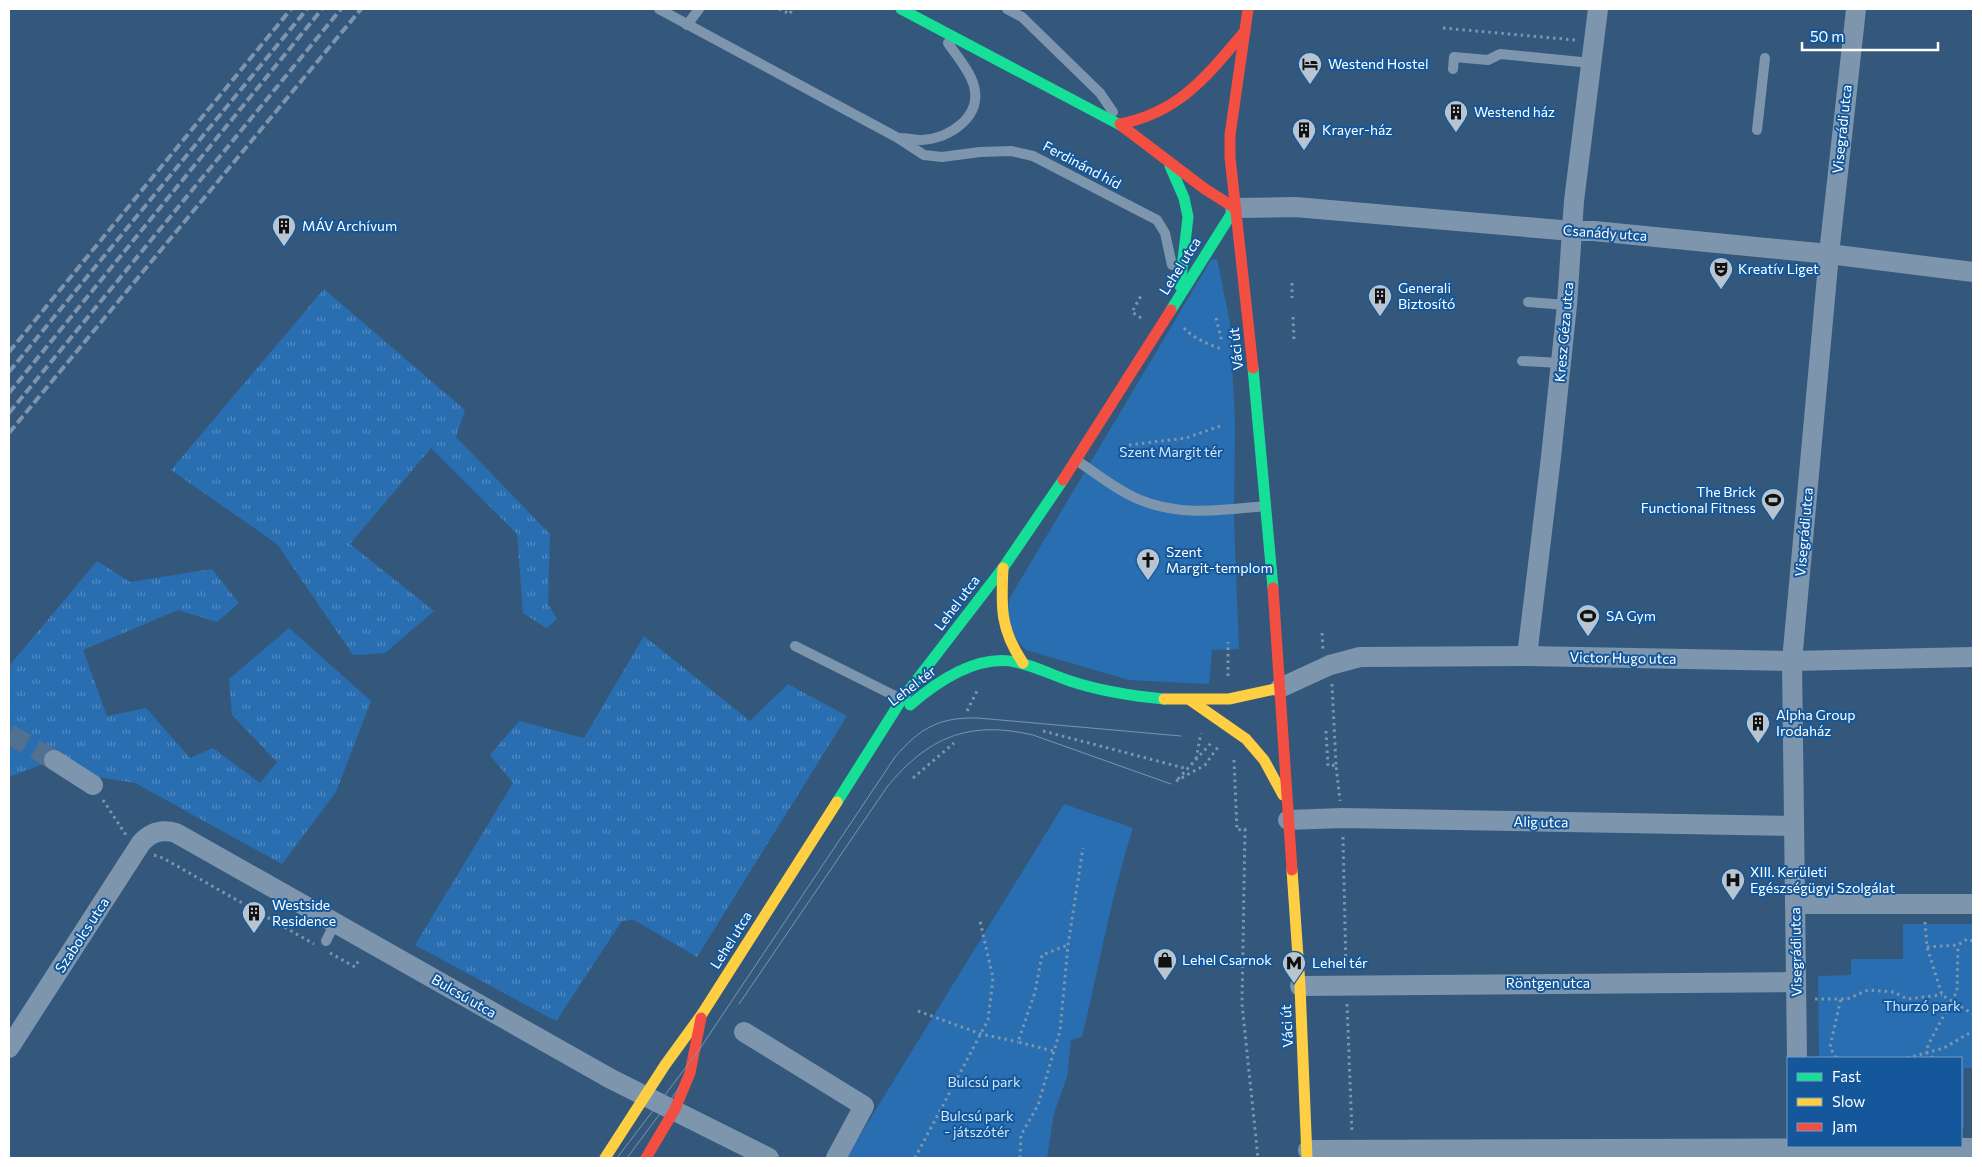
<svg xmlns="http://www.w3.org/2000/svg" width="1982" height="1167" viewBox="0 0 1982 1167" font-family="Commissioner,sans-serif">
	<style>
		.grass { fill: url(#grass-tufts) }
		.park { fill: #296eb1 }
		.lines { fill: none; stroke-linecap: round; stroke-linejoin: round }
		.street-tunnel { stroke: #527190; stroke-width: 20; stroke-dasharray: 20 10; stroke-linecap: butt }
		.path { stroke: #7e95ae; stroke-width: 3; stroke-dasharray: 2.5 4; stroke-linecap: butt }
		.lane { stroke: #7e95ae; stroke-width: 10 }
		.street { stroke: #7e95ae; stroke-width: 20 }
		.fast { stroke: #16e098; stroke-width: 11 }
		.slow { stroke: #ffcf43; stroke-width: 11 }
		.jam { stroke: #f24e42; stroke-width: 11 }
		.tram { stroke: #7e94ac; stroke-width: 1 }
		.rail { stroke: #7e94ac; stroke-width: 4; stroke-dasharray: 9 4; stroke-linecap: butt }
		.labels { text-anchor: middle; stroke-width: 4; stroke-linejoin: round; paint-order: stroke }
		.poi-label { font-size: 14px; fill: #fff; stroke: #14589b; text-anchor: start }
		.street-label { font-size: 14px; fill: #fff; stroke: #14589b }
		.park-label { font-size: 14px; fill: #d1e8fd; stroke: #14589b }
	</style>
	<defs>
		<pattern id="grass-tufts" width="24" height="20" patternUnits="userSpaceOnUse" patternTransform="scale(1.25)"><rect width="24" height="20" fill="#296eb1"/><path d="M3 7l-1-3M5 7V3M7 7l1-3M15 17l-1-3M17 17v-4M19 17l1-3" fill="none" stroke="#548bc1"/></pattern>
	</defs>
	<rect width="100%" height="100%" fill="#33587c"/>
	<g class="grass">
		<polygon points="324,289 465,410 456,437 550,534 548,604 557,619 546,628 523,613 517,534 431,448 350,544 434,611 385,653 353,655 277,544 171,470"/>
		<polygon points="97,561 130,582 212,569 239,603 217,622 178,610 83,650 107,716 146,708 190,758 213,748 260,783 277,762 232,715 229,679 289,628 371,701 336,792 282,864 135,783 99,777 58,754 54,760 9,777 9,666"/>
		<polygon points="644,636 750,721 788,684 847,716 697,957 634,920 622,921 556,1021 415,945 513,783 490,755 519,721 584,738"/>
	</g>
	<g class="park">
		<polygon points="1217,259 1230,323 1235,423 1234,522 1239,649 1212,650 1209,684 1129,680 1026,650 1007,629 1009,599 1211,260"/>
		<path d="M 1064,804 L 1133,828 C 1111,896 1099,967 1082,1037 L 1071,1040 L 1067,1077 L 1054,1113 L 1047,1158 L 846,1158 Z"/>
		<polygon points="1903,924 1973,924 1973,1068 1964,1068 1964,1128 1961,1128 1961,1058 1819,1058 1818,976 1851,975 1851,959 1903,959"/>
	</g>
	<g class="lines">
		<polyline class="street-tunnel" points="9,734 54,760"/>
		<g class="path">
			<polyline points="779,9 790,14 792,9"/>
			<polyline points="1443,28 1575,40"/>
			<polyline points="1292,283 1292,298"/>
			<polyline points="1293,317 1294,340"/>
			<polyline points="1141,318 1132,312 1142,294"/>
			<polyline points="1216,318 1222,342"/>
			<path d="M 1184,328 C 1193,338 1209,345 1222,349"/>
			<polyline points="1129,445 1186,438 1223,425"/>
			<polyline points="1322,633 1323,649"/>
			<polyline points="1228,676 1228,642"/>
			<polyline points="1332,684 1336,765"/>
			<polyline points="967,711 978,689"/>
			<polyline points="1043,731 1188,769"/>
			<polyline points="1326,731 1328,766 1336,765 1340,801"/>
			<polyline points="1196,759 1201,733"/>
			<polyline points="1234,760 1237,830 1245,829 1242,1004 1258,1158"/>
			<polyline points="913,778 954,743"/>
			<polyline points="1178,779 1213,741"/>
			<polyline points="1176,781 1205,765 1218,747"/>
			<polyline points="103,800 126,835"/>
			<polyline points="1343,837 1346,968"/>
			<polyline points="154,855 163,858 314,944"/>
			<polyline points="1925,922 1927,947 1942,995 1973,1014"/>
			<polyline points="1927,947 1958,945 1967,939 1973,941"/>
			<polyline points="330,953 355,967 360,958"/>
			<polyline points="1815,999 1847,999 1868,990 1894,992 1907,999 1942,995"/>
			<polyline points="1347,1004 1352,1133"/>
			<polyline points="918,1011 981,1034 1018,1042"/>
			<polyline points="1053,1051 1018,1042 1035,992 1042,955 1068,945"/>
			<polyline points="1836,1058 1830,1047 1841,998"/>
			<polyline points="1907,1058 1944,1048 1973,1031"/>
			<polyline points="1933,1058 1927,1053 1928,1045 1957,991 1958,945"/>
			<polyline points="915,1158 988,1020 993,978 980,921"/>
			<polyline points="1020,1158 1021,1135 1038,1105 1060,1031 1068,945 1083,848"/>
		</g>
		<g class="lane">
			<polyline points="659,9 898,138 924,155 942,157 980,152 1011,151 1033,156 1157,220 1165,233 1172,265"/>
			<polyline points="1007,9 1022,17 1100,93 1113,112"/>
			<polyline points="687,25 699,9"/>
			<polyline points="1453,69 1454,57 1488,60 1500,54 1591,63"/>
			<polyline points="1757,130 1765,58"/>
			<path d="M 899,138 C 906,138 915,140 922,140 C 950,138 982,117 974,86 C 970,71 956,55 948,43"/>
			<polyline points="1528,302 1567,305"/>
			<polyline points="1522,361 1561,363"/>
			<path d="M 1076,460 C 1096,473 1116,490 1138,499 C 1179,517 1223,510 1266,506"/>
			<polyline points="795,646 901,699"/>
			<polyline points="326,941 335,923"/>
		</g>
		<g class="street">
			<polyline points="1235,208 1295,207 1572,231 1594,231 1829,254 1973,272"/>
			<polyline points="1527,656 1551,457 1567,305 1574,201 1598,9"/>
			<polyline points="1280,688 1330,665 1360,657 1527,656 1792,661 1973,657"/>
			<polyline points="54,760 93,785"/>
			<polyline points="1288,820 1342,818 1794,826"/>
			<polyline points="1795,904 1973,904"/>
			<polyline points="1300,986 1796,982"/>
			<polyline points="744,1032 864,1106 836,1158"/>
			<path d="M 9,1048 L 141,843 C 151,832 162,829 176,833 L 611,1079 L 769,1158"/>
			<polyline points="1797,1058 1792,661 1829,254 1856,9"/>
			<polyline points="1308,1150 1973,1148"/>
		</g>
		<g class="fast">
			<polyline points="901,9 1122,126"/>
			<polyline points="1170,166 1184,198 1188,217 1180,286"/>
			<polyline points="1171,310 1235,208"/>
			<polyline points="1253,368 1273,588"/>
			<path d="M 910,705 C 938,681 977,654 1016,662 C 1035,666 1052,675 1070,681 C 1100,691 1132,696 1164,699"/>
			<polyline points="837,802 902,699 1003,568 1063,480"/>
		</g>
		<g class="slow">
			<path d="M 1003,568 C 1001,607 1000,629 1023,663"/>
			<polyline points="1164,699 1229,699 1280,688"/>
			<polyline points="1190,700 1246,739 1264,760 1283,795"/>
			<polyline points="1292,870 1300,986 1307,1158"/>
			<polyline points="605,1158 665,1065 702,1014 837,802"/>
		</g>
		<g class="jam">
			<polyline points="1248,9 1230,135 1230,157 1253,368"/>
			<path d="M 1120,124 C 1180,112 1208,75 1245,31"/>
			<polyline points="1122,126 1205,189 1235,208"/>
			<polyline points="1063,480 1171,310"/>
			<polyline points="1273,588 1292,870"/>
			<polyline points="646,1158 675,1109 690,1073 701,1018"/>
		</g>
		<g class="tram">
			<path d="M 739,1004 L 887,787 C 928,737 969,720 1033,735 L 1171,784"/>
			<path d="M 617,1158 L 699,1050 L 895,757 C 920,728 939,717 978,718 L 1181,736"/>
			<polyline points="627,1158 679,1088"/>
		</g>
		<g class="rail">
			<polyline points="9,352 291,9"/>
			<polyline points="9,372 307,9"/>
			<polyline points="9,393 322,9"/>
			<polyline points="9,413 341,9"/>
			<polyline points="9,433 361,9"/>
		</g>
	</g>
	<defs>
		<g id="hotel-pin" transform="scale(1.25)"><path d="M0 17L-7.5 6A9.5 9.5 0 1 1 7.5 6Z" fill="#b8c5d1" stroke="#14589b"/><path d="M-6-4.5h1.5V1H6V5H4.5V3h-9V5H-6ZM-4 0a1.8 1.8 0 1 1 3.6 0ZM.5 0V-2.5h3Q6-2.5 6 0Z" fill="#111"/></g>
		<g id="building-pin" transform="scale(1.25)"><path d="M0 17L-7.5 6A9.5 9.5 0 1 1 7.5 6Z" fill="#b8c5d1" stroke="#14589b"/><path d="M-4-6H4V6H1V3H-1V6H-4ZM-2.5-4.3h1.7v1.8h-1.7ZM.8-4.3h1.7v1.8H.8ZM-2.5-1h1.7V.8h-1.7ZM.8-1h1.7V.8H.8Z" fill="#111"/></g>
		<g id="theatre-pin" transform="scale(1.25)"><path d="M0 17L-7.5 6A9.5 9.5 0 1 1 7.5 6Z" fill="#b8c5d1" stroke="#14589b"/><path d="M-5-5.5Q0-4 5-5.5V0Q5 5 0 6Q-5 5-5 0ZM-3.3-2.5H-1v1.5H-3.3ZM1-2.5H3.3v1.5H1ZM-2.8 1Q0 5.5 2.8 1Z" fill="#111"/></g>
		<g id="stadium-pin" transform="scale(1.25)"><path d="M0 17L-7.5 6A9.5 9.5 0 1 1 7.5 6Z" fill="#b8c5d1" stroke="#14589b"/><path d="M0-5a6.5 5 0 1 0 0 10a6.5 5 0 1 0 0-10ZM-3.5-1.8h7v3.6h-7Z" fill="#111"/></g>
		<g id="church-pin" transform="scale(1.25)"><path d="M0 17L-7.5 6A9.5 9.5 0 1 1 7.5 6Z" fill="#b8c5d1" stroke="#14589b"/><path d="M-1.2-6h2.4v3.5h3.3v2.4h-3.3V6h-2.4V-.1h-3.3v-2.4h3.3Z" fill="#111"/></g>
		<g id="hospital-pin" transform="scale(1.25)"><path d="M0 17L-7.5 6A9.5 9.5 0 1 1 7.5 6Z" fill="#b8c5d1" stroke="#14589b"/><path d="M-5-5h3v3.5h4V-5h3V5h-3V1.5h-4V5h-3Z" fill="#111"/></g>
		<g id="shop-pin" transform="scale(1.25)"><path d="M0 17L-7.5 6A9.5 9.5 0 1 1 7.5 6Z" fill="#b8c5d1" stroke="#14589b"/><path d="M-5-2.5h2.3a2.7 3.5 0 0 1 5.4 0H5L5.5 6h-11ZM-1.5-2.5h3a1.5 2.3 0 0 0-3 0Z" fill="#111"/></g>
		<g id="metro-pin" transform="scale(1.25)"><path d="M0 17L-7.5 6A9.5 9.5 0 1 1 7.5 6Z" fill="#b8c5d1" stroke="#14589b"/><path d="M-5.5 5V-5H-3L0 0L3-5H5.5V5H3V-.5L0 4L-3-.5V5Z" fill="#111"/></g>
	</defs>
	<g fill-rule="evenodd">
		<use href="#hotel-pin" x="1310" y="64"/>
		<use href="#building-pin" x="1456" y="112"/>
		<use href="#building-pin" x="1304" y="130"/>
		<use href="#building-pin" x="284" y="226"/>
		<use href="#theatre-pin" x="1721" y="269"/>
		<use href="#building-pin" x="1380" y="296"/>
		<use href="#stadium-pin" x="1773" y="500"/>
		<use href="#church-pin" x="1148" y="560"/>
		<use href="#stadium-pin" x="1588" y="616"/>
		<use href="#building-pin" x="1758" y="723"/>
		<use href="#hospital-pin" x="1733" y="880"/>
		<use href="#building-pin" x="254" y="913"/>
		<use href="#shop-pin" x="1165" y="960"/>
		<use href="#metro-pin" x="1294" y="963"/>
	</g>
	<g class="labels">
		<g class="poi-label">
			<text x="1328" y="69">Westend Hostel</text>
			<text x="1474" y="117">Westend ház</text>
			<text x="1322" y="135">Krayer-ház</text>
			<text x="302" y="231">MÁV Archívum</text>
			<text x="1738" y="274">Kreatív Liget</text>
			<text x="1398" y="293">Generali<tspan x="1398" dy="16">Biztosító</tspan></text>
			<text x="1756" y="497" text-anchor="end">The Brick<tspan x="1756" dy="16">Functional Fitness</tspan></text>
			<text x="1166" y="557">Szent<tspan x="1166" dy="16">Margit-templom</tspan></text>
			<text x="1606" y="621">SA Gym</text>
			<text x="1776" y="720">Alpha Group<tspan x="1776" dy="16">Irodaház</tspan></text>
			<text x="1750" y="877">XIII. Kerületi<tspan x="1750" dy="16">Egészségügyi Szolgálat</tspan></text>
			<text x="272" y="910">Westside<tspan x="272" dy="16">Residence</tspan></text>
			<text x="1182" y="965">Lehel Csarnok</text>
			<text x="1312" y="968">Lehel tér</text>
		</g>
		<g class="street-label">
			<text transform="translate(1842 129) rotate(-84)" y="5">Visegrádi utca</text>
			<text transform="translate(1082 165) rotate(28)" y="5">Ferdinánd híd</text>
			<text transform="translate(1605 233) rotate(4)" y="5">Csanády utca</text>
			<text transform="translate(1180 266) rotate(-58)" y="5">Lehel utca</text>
			<text transform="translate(1564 332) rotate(-85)" y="5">Kresz Géza utca</text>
			<text transform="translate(1236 349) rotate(-96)" y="5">Váci út</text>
			<text transform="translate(1804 532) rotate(-85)" y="5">Visegrádi utca</text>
			<text transform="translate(957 603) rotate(-53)" y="5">Lehel utca</text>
			<text transform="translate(1623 658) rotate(1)" y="5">Victor Hugo utca</text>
			<text transform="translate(912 686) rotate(-37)" y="5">Lehel tér</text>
			<text transform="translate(1541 822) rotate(1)" y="5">Alig utca</text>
			<text transform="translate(82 935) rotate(-57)" y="5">Szabolcs utca</text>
			<text transform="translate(731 940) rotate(-58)" y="5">Lehel utca</text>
			<text transform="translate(1796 952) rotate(-91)" y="5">Visegrádi utca</text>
			<text x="1548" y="988">Röntgen utca</text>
			<text transform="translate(464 996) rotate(30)" y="5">Bulcsú utca</text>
			<text transform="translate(1287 1026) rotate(-93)" y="5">Váci út</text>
		</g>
		<g class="park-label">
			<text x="1171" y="457">Szent Margit tér</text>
			<text x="1922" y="1011">Thurzó park</text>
			<text x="984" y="1087">Bulcsú park</text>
			<text x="977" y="1121">Bulcsú park<tspan x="977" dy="16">- játszótér</tspan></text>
		</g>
	</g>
	<rect width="1982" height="1167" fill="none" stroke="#ffffff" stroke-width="20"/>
	<rect x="1787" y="1057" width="175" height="90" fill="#14589b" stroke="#729bc3"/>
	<rect x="1797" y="1073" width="25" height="8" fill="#16e098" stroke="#729bc3"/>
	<text x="1832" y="1082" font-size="15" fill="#ffffff">Fast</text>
	<rect x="1797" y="1098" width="25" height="8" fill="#ffcf43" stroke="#729bc3"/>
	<text x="1832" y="1107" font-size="15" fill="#ffffff">Slow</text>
	<rect x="1797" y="1123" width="25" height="8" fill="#f24e42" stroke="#729bc3"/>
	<text x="1832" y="1132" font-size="15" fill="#ffffff">Jam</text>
	<path d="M1802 42v8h136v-8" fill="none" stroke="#ffffff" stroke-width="2.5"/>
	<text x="1810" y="42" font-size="15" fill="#ffffff" stroke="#14589b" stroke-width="4" paint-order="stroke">50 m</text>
</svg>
